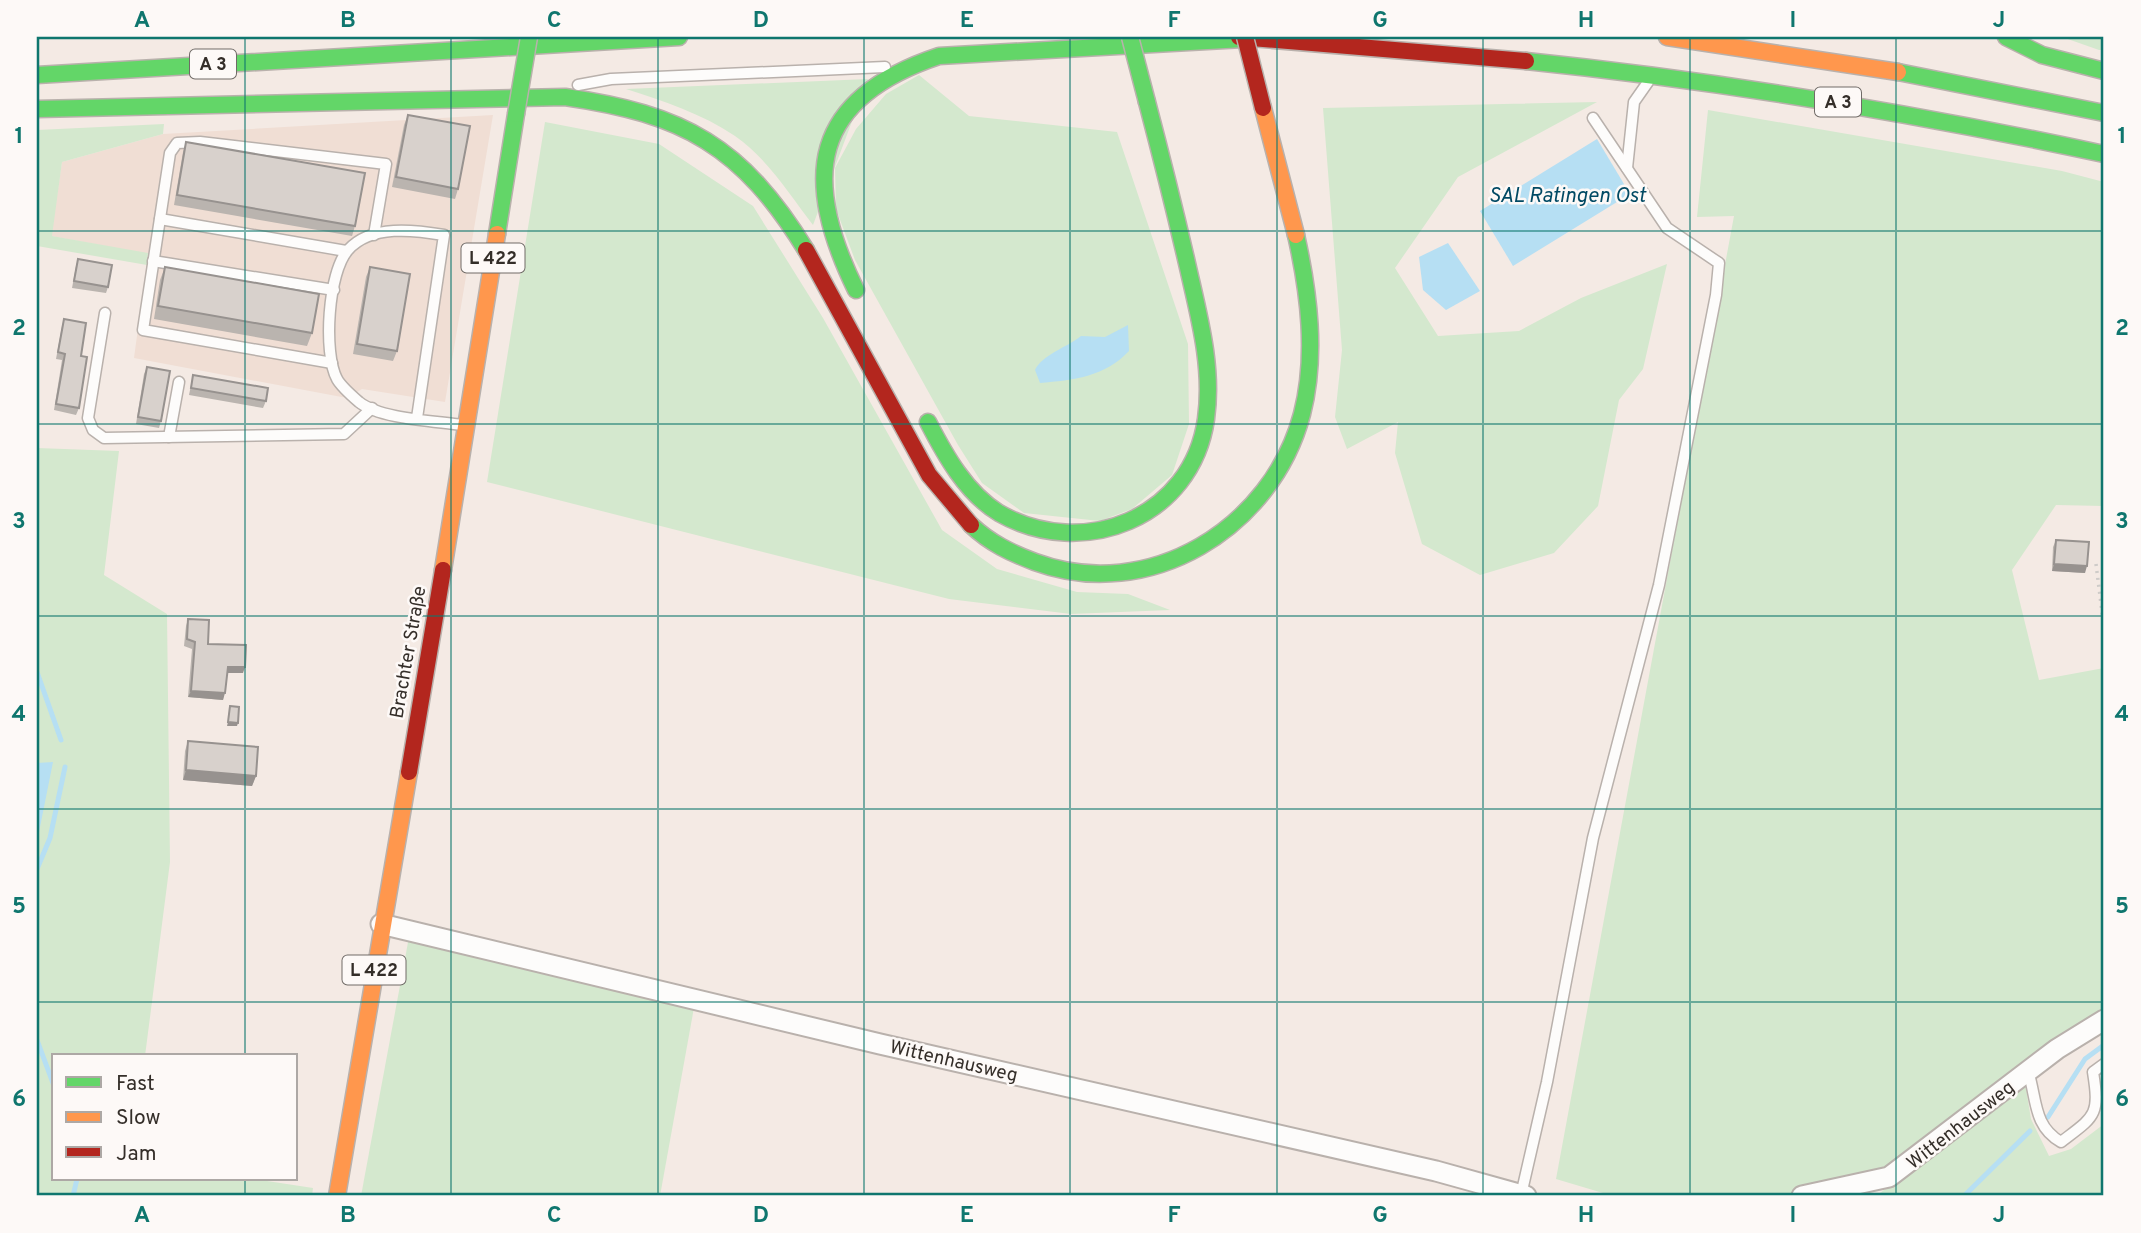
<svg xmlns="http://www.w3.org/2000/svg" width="2141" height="1233" viewBox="0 0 2141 1233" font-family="Overpass,sans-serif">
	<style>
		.built { fill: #f0ded4 }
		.green { fill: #d4e8ce }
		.water { fill: #b6dff3 }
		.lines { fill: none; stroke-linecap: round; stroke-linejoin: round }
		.stream { stroke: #b6dff3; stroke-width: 5 }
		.lane-casing { stroke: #b9b1ac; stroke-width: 13 }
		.street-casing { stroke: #b9b1ac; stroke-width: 23 }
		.fast-casing { stroke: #b9b1ac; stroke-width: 19 }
		.slow-casing { stroke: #b9b1ac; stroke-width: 19 }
		.jam-casing { stroke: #b9b1ac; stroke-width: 19 }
		.path { stroke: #cecbc8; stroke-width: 3.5; stroke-dasharray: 2 5; stroke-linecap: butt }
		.lane { stroke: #fdfcfb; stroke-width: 10 }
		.street { stroke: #fdfcfb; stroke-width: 19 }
		.fast { stroke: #63d668; stroke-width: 16 }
		.slow { stroke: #ff974d; stroke-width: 16 }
		.jam { stroke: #b3261e; stroke-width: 16 }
		.fast-bridge-casing { stroke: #b9b1ac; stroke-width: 19; stroke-linecap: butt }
		.jam-bridge-casing { stroke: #b9b1ac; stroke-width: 19; stroke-linecap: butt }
		.fast-bridge { stroke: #63d668; stroke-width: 16 }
		.jam-bridge { stroke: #b3261e; stroke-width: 16 }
		.wall { fill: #bab4af }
		.shaded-wall { fill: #97928f }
		.building { fill: #d8d1cc; stroke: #97928f; stroke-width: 2 }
		.grid { fill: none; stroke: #0f766e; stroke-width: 2; stroke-opacity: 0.55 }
		.labels { text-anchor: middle; stroke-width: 5; stroke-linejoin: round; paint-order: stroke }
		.shield { fill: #fdf9f7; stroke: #706b67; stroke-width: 2 }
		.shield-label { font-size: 18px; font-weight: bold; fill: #342e29 }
		.street-label { font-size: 19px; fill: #342e29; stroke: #fdf9f7 }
		.water-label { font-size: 21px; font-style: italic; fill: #024a64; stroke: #fdf9f7 }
		.neatline { fill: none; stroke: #0f766e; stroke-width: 2.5 }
		.grid-label { font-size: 23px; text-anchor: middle; font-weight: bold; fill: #0f766e }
	</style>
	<rect width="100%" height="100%" fill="#f4eae4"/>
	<polygon class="built" points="493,115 445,402 362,389 347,398 134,358 148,254 51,236 62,162 163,134"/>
	<g class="green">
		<polygon points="2062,37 2104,37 2104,50 2099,50"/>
		<polygon points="919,75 969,116 1117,132 1188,344 1189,424 1172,475 1132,509 1100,521 1024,513 982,483 958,445 855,260 836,209 835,168 856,129 886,94"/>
		<path d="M 868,79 L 813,225 C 790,195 767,158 735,136 C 703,114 663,101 626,89 Z"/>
		<polygon points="1597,102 1458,177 1395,268 1438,336 1519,331 1581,298 1667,264 1643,369 1619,400 1598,506 1554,553 1480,575 1422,544 1395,453 1398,422 1347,449 1335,417 1342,350 1323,108"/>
		<polygon points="1708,110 2062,171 2104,182 2104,506 2056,505 2012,570 2039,680 2104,668 2104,1011 1862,1191 1792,1196 1613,1196 1556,1179 1734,216 1697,217"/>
		<polygon points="545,122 659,144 753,206 823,318 942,530 997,569 1077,592 1128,594 1170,610 1071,614 949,599 487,482"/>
		<polygon points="164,124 163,134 62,162 52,236 148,253 147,265 37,246 37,130"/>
		<polygon points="37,448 119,451 104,575 167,614 170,862 145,1056 54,1056 54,1179 254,1179 313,1188 312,1196 37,1196"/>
		<polygon points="409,937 695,1002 660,1196 361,1196"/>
		<polygon points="2025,1083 2031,1119 2049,1156 2071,1149 2104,1124 2104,1196 1876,1196"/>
	</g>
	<g class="water">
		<polygon points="1597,139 1630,194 1513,266 1480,211"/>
		<polygon points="1448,243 1480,291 1446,310 1423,290 1419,257"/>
		<path d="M 1128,325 L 1129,351 C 1105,377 1073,380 1040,383 L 1035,370 C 1043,354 1066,348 1081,336 L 1105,337 Z"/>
		<polygon points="53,762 37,842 37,763"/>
	</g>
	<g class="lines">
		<g class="stream">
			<polyline points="37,672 61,740"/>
			<polyline points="37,869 50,838 65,767"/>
			<polyline points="37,1040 54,1086"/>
			<polyline points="2048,1117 2085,1059 2104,1045"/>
			<polyline points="73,1196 77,1179"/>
			<polyline points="1964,1196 2030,1131"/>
		</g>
		<g class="lane-casing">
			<g id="lane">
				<polyline points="578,85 611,79 885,67"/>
				<polyline points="1627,168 1634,102 1648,82"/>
				<polyline points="160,219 346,251"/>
				<polyline points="153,261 334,290"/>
				<polyline points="105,313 88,418 93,430 104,438 344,434 372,408"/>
				<polyline points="332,363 143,330 170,153 177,143 200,142 386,164 374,235"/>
				<path d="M 417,418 L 444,235 C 415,230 371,224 348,250 C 328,272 323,353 337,379 C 341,386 352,396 359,402 C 380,419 435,421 462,425"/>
				<polyline points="169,437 179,382"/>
				<path d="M 2028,1071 C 2037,1099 2033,1126 2061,1142 C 2095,1116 2100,1116 2093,1072 L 2104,1064"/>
				<polyline points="1521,1195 1547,1082 1593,838 1659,585 1716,295 1719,263 1667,228 1593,118"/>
			</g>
		</g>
		<g class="street-casing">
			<g id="street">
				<polyline points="381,924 880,1044 1436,1171 1526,1196"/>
				<polyline points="1802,1196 1889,1177 2057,1049 2104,1020"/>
			</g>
		</g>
		<g class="fast-casing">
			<g id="fast">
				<polyline points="2006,37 2042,55 2104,71"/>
				<path d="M 1526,61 C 1721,81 1913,113 2104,154"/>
				<polyline points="1898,72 2104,113"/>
				<polyline points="37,75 679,37"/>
				<path d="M 37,109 L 565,97 C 684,114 742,146 806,250"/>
				<polyline points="497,234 516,114"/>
				<path d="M 856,290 C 801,178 810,99 939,56 L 1261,38"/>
				<path d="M 928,422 C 945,455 966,493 999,513 C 1083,561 1192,518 1206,419 C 1213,369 1200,320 1189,272 C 1176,215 1162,159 1147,102"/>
				<path d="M 971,525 C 990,543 1011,553 1035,562 C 1149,604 1272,528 1302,414 C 1317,356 1309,293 1296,235"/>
			</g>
		</g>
		<g class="slow-casing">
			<g id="slow">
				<polyline points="1667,37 1898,72"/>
				<polyline points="1263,108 1296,235"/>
				<polyline points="443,570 497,234"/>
				<polyline points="337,1196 409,772"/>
			</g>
		</g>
		<g class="jam-casing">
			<g id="jam">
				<polyline points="1239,37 1526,61"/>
				<polyline points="806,250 929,475 971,525"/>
				<polyline points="409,772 443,570"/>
			</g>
		</g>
		<polyline class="path" points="2096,564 2104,628"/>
		<use href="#lane" class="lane"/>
		<use href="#street" class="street"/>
		<use href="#fast" class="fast"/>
		<use href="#slow" class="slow"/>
		<use href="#jam" class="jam"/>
		<g class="fast-bridge-casing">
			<g id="fast-bridge">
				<polyline points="1130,37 1147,102"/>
				<polyline points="516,114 529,37"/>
			</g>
		</g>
		<g class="jam-bridge-casing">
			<polyline id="jam-bridge" points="1245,37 1263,108"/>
		</g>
		<use href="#fast-bridge" class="fast-bridge"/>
		<use href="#jam-bridge" class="jam-bridge"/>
	</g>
	<g class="wall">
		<polygon points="408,115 458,189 455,199 392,187 404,125"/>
		<polygon points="186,142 355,226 352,236 174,205 183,152"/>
		<polygon points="78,259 108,287 106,293 72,288 76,266"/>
		<polygon points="165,267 312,333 307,346 154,319 160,280"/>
		<polygon points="370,267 397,351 393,361 353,354 366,277"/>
		<polygon points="64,319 81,356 79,408 76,415 54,410 62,360 56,359 62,326"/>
		<polygon points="147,367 161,421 159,428 136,424 144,374"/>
		<polygon points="193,375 266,401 263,408 189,395"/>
		<polygon points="2056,540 2085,573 2052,571 2053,547"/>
		<polygon points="188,619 208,644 243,673 227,673 223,700 188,697 192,649 184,646 186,626"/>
		<polygon points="188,741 256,776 252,786 183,780 185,751"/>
		<polygon points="2104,1067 2104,1080 2100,1074 2103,1068"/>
	</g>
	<g class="shaded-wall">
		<polygon points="2054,564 2087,566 2085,573 2052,571"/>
		<polygon points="228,667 245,667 243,673 225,673"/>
		<polygon points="191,691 225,693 223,700 188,697"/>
		<polygon points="228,722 238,723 237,726 227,726"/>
		<polygon points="186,770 256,776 252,786 183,780"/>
	</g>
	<g class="building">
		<polygon points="408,115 470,126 458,189 396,177"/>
		<polygon points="186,142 365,173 355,226 177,195"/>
		<polygon points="78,259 112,265 108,287 74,281"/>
		<polygon points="165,267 319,294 312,333 158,306"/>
		<polygon points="370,267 410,274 397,351 357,344"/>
		<polygon points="64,319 86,323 81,356 87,357 79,408 56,404 65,354 58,352"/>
		<polygon points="147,367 170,371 161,421 138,417"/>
		<polygon points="193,375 268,388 266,401 191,388"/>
		<polygon points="2056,540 2089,542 2087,566 2054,564"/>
		<polygon points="188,619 209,620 208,644 246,645 245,667 228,667 225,693 191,691 195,642 187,639"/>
		<polygon points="230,706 239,707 238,723 228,722"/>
		<polygon points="188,741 258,747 256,776 186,770"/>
	</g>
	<path class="grid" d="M 245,37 L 245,1056M 451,37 L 451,1196M 658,37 L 658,1196M 864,37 L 864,1196M 1070,37 L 1070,1196M 1277,37 L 1277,1196M 1483,37 L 1483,1196M 1690,37 L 1690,1196M 1896,37 L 1896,1196M 37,231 L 2104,231M 37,424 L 2104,424M 37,616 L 2104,616M 37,809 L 2104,809M 37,1002 L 2104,1002M 245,1179 L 245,1196"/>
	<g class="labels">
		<g class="shield">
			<rect x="190" y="49.5" width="46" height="29" rx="5"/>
			<rect x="1815" y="87.5" width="46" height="29" rx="5"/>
			<rect x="461.5" y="243.5" width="63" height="29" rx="5"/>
			<rect x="342.5" y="955.5" width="63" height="29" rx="5"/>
		</g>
		<g class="shield-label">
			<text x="213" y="70">A 3</text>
			<text x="1838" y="108">A 3</text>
			<text x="493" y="264">L 422</text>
			<text x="374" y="976">L 422</text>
		</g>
		<g class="street-label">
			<text transform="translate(407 652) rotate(-80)" y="7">Brachter Straße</text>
			<text transform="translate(954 1060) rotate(13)" y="7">Wittenhausweg</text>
			<text transform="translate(1960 1124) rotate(-38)" y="7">Wittenhausweg</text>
		</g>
		<g class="water-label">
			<text x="1567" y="202">SAL Ratingen Ost</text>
		</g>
	</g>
	<rect width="2141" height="1233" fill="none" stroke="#fdf9f7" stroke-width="77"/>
	<rect x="52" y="1054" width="245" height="126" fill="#fdf9f7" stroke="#ada8a5" stroke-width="2"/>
	<rect x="66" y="1077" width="35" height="10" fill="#63d668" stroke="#ada8a5" stroke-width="2"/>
	<text x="116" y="1090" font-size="21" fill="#342e29">Fast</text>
	<rect x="66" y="1112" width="35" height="10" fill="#ff974d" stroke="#ada8a5" stroke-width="2"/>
	<text x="116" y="1124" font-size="21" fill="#342e29">Slow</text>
	<rect x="66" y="1147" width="35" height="10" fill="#b3261e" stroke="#ada8a5" stroke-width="2"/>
	<text x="116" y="1160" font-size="21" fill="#342e29">Jam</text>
	<rect x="38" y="38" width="2064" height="1156" class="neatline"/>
	<g class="grid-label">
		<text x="142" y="27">A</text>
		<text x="348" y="27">B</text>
		<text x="554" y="27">C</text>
		<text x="761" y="27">D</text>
		<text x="967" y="27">E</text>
		<text x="1174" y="27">F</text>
		<text x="1380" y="27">G</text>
		<text x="1586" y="27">H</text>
		<text x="1793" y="27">I</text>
		<text x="1999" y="27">J</text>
		<text x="19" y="143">1</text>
		<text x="2122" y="143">1</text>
		<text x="19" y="335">2</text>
		<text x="2122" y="335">2</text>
		<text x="19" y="528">3</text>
		<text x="2122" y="528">3</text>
		<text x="19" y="721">4</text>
		<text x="2122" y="721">4</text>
		<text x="19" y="913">5</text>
		<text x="2122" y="913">5</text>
		<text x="19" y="1106">6</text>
		<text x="2122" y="1106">6</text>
		<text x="142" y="1222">A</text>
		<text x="348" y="1222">B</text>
		<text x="554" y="1222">C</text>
		<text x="761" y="1222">D</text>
		<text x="967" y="1222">E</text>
		<text x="1174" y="1222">F</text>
		<text x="1380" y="1222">G</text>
		<text x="1586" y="1222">H</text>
		<text x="1793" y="1222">I</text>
		<text x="1999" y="1222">J</text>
	</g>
</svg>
